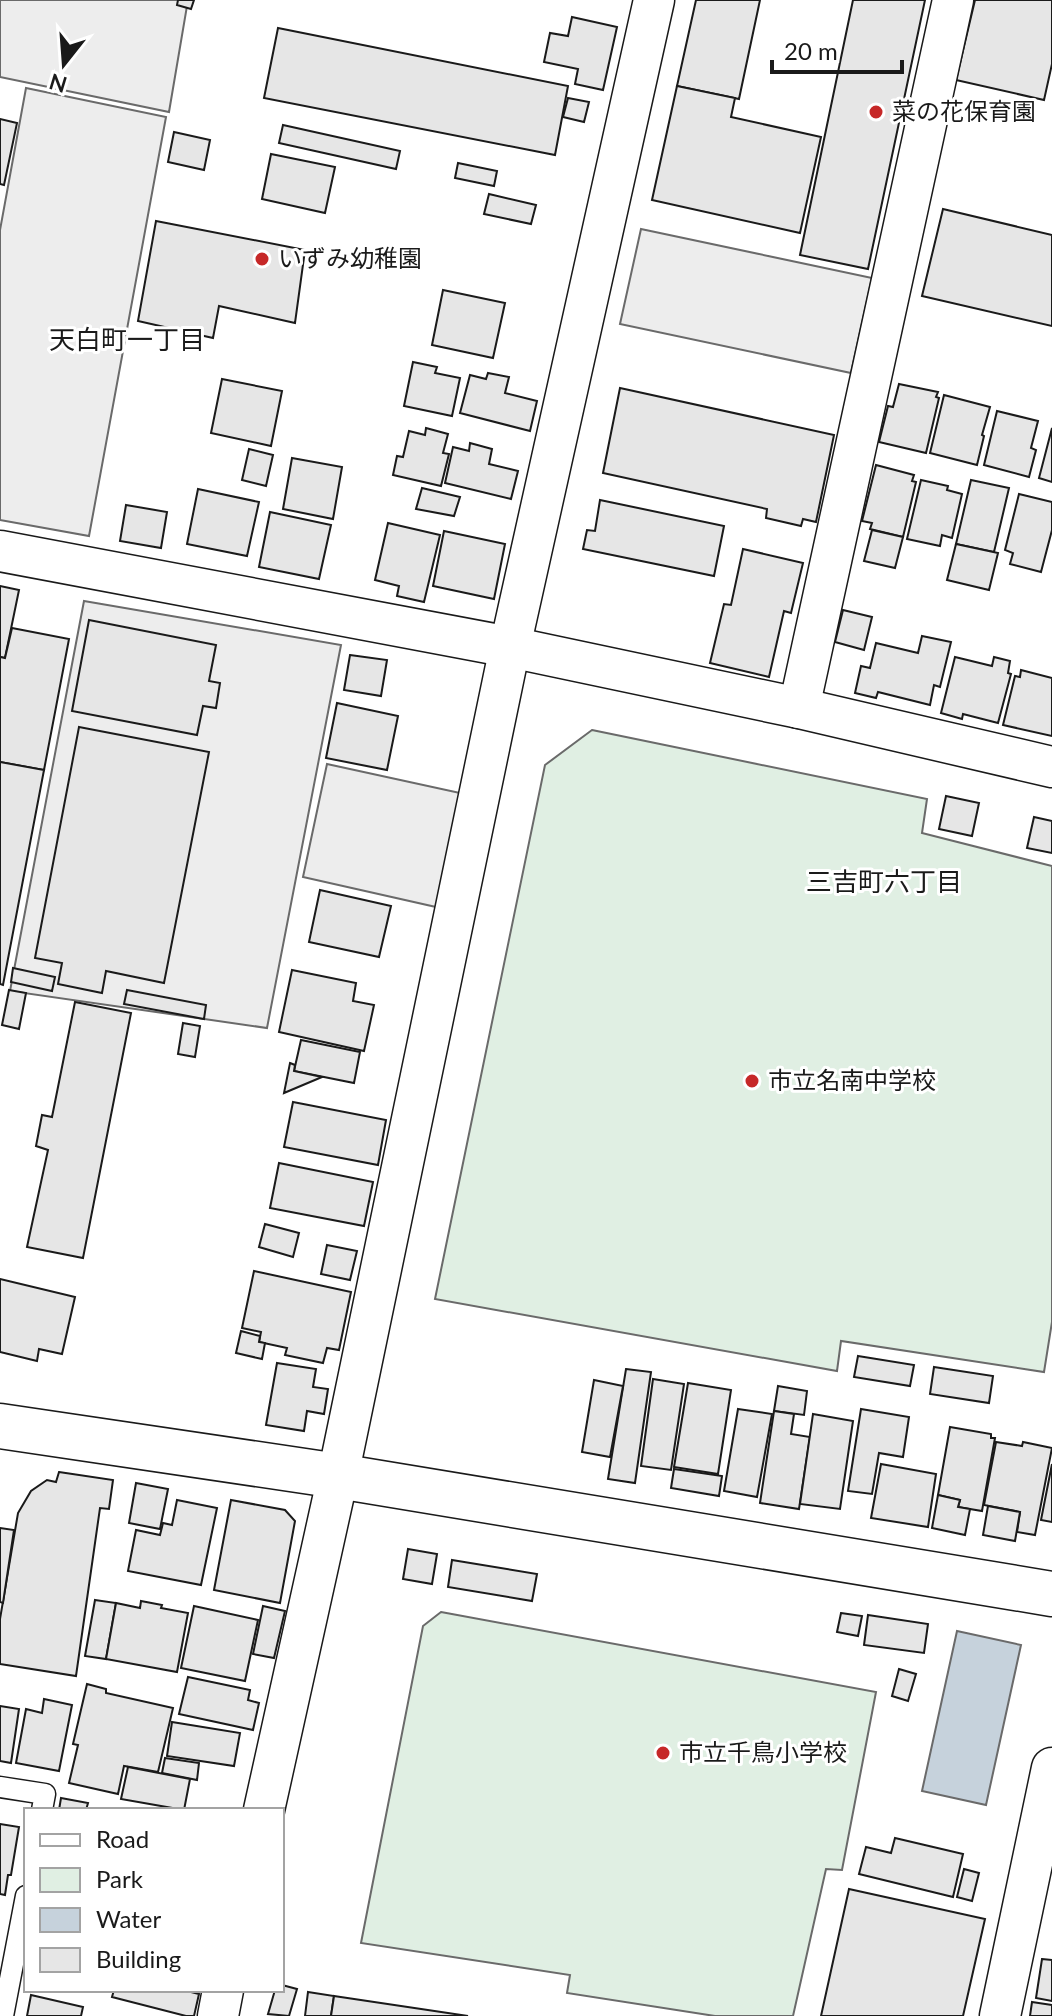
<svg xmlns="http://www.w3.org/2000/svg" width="1052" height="2016" viewBox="0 0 1052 2016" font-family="Lato,'Noto Sans JP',sans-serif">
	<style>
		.green { fill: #e0efe3; stroke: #6a6a6a; stroke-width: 2 }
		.parking { fill: #ededed; stroke: #6a6a6a; stroke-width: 2 }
		.water { fill: #c6d2dc; stroke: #6a6a6a; stroke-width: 2 }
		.building { fill: #e6e6e6; stroke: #1a1a1a; stroke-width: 2 }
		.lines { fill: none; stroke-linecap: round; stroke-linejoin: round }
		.lane-casing { stroke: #1a1a1a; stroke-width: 23 }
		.street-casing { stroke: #1a1a1a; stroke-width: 43 }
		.secondary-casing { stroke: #1a1a1a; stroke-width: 47 }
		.lane { stroke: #fff; stroke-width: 20 }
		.street { stroke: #fff; stroke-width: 40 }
		.secondary { stroke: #fff; stroke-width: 44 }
		.poi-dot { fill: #c62828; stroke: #fff; stroke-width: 3 }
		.labels { text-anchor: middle; stroke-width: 6; stroke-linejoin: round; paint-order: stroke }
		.poi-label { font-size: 24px; fill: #1a1a1a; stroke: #fff; text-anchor: start }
		.neighbourhood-label { font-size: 26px; fill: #1a1a1a; stroke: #fff }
	</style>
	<rect width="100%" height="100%" fill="#fff"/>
	<g class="green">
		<polygon points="592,730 927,799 922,833 1052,866 1052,1322 1044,1372 841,1341 837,1371 435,1299 545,765"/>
		<polygon points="441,1612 876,1692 842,1870 826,1869 793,2016 715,2016 567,1993 570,1975 361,1943 423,1626"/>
	</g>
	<g class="parking">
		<polygon points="0,0 188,0 169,112 0,77"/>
		<polygon points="26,88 166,117 89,536 0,520 0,230"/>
		<polygon points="641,229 872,278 851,373 620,324"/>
		<polygon points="84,601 341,645 267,1028 10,991"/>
		<polygon points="327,764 460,793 436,907 303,877"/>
	</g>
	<polygon class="water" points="957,1631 1021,1645 986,1805 922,1791"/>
	<g class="building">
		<polygon points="178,0 194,0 191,9 177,5"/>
		<polygon points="696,0 760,0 739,99 677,86"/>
		<polygon points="853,0 925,0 868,269 800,255"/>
		<polygon points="975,0 1052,0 1052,64 1044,100 956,80"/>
		<polygon points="572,17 617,27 603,90 575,84 578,69 544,62 550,33 568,36"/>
		<polygon points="278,28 568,86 555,155 264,98"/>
		<polygon points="677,86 735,98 731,117 821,137 800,233 652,200"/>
		<polygon points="568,98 589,102 584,122 563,117"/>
		<polygon points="0,119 17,123 4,185 0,184"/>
		<polygon points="283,125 400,151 396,169 279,143"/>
		<polygon points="174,132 210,140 204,170 168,162"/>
		<polygon points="271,154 335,167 325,213 262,199"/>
		<polygon points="458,163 497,171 494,186 455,178"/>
		<polygon points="489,194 536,205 531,224 484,214"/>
		<polygon points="943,209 1052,235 1052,326 922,296"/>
		<polygon points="156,221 305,250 295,323 219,306 213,338 138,321"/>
		<polygon points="443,290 505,303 493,358 432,345"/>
		<polygon points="413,362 437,367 435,373 460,378 452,416 404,406"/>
		<polygon points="488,373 509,377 505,393 537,401 530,431 460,413 470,375 486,379"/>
		<polygon points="222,379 282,391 271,446 211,433"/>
		<polygon points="899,384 938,392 936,397 939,398 926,453 879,442 888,406 893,407"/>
		<polygon points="620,388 834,435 816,522 803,519 801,526 766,518 767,509 603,473"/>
		<polygon points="944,395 990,407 982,435 984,436 977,465 930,453"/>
		<polygon points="997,411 1038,421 1031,448 1036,450 1029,477 984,465"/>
		<polygon points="426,428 448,434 443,453 449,454 441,486 393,475 397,456 403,457 409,431 425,435"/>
		<polygon points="1052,428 1052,482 1039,478"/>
		<polygon points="470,443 492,449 489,464 518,471 511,499 445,483 453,447 469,451"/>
		<polygon points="249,449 273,455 266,486 242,480"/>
		<polygon points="292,458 342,467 333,519 283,509"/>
		<polygon points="876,465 914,475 912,481 916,482 903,537 870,529 872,523 862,521"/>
		<polygon points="921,480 948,486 947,490 962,494 952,538 942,535 940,546 907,539"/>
		<polygon points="971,480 1009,488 994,552 956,544"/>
		<polygon points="422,488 460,497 454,516 416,509"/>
		<polygon points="198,489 259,502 247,556 187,544"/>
		<polygon points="1019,494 1052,502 1052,530 1041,572 1010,564 1013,553 1005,550"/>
		<polygon points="600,500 724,526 714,576 583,549 587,530 595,531"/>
		<polygon points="126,505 167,512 161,548 120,541"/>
		<polygon points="270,512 331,525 319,579 259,567"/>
		<polygon points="388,523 440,535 424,602 397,596 399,586 375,580"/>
		<polygon points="872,530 903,537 895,568 864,561"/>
		<polygon points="444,531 505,544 494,599 433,586"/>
		<polygon points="956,544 998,553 989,590 947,580"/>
		<polygon points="743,549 803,563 791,613 784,611 769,677 710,663 724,604 731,605"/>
		<polygon points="0,586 19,590 5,658 0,657"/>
		<polygon points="843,610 872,617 864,650 835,642"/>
		<polygon points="89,620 216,645 209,681 220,683 216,708 203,706 197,735 72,711"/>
		<polygon points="12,628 69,639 44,770 0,762 0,657 5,658"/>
		<polygon points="922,636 951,642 940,687 934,685 930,705 878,692 876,698 855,693 861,666 870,668 876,643 918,653"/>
		<polygon points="350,655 387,660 381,696 344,690"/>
		<polygon points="955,657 992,666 994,657 1010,661 1008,673 1011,674 998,723 963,714 962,719 941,713"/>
		<polygon points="1021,670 1052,678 1052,736 1003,725 1015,676 1020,677"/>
		<polygon points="337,703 398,716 387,770 326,758"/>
		<polygon points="79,727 209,752 164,983 106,971 102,993 58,984 62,963 35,958"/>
		<polygon points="0,762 44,770 3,985 0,984"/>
		<polygon points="946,796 979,803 972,836 939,829"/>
		<polygon points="1034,817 1052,821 1052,853 1027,848"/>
		<polygon points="320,890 391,906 379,957 309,942"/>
		<polygon points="13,968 55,977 52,991 11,982"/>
		<polygon points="292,970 356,983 353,1001 374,1005 364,1051 279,1032"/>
		<polygon points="9,990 26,993 19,1029 2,1025"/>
		<polygon points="127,990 206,1005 204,1019 124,1004"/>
		<polygon points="75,1002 131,1013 83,1258 27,1247 48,1150 36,1146 42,1115 52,1117"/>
		<polygon points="183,1023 200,1026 195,1057 178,1054"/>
		<polygon points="301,1040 360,1052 354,1083 294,1071"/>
		<polygon points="290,1063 295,1065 294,1071 322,1077 284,1093"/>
		<polygon points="293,1102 386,1120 378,1165 284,1147"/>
		<polygon points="279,1163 373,1182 364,1226 270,1208"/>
		<polygon points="265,1224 299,1233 293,1257 259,1247"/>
		<polygon points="327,1245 357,1251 350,1280 321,1274"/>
		<polygon points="254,1271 351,1292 339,1350 327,1348 323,1363 285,1355 287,1348 259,1342 261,1332 242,1328"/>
		<polygon points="0,1279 75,1297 62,1354 39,1349 37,1361 0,1352"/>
		<polygon points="241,1331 260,1336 259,1342 265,1343 262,1359 236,1353"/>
		<polygon points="858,1356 914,1365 910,1386 854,1377"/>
		<polygon points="277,1363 316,1369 313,1387 328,1389 324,1414 307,1411 304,1431 266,1425"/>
		<polygon points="934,1367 993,1376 989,1403 930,1394"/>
		<polygon points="626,1369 651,1372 635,1483 608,1479"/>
		<polygon points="653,1379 684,1384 671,1470 641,1466"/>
		<polygon points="594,1380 623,1386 610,1457 582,1452"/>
		<polygon points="688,1383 731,1390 718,1474 674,1467"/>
		<polygon points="778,1386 807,1391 804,1415 774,1411"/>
		<polygon points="738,1409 772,1414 757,1497 724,1491"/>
		<polygon points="861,1409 909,1417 903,1457 879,1453 872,1494 848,1491"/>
		<polygon points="774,1411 794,1414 791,1434 810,1437 799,1509 760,1503"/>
		<polygon points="813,1414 853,1421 840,1509 800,1504"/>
		<polygon points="950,1427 991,1434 991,1438 995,1438 982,1511 958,1507 960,1500 938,1495"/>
		<polygon points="996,1442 1022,1446 1023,1442 1052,1448 1035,1535 1017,1532 1020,1512 984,1505"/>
		<polygon points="881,1464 936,1474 928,1527 871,1518"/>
		<polygon points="1052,1464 1052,1522 1041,1520"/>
		<polygon points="674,1469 722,1476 719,1496 671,1488"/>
		<polygon points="59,1472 113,1480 109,1509 100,1508 76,1676 0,1664 0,1619 18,1513 31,1491 47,1480 56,1482"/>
		<polygon points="136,1483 168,1489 160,1529 129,1523"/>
		<polygon points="938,1495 960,1500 958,1507 970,1509 965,1535 932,1528"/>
		<polygon points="177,1500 217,1508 201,1585 128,1571 136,1530 160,1535 163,1523 172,1525"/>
		<polygon points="231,1500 285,1510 295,1521 280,1603 214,1590"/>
		<polygon points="988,1506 1020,1512 1015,1541 983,1535"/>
		<polygon points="0,1528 14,1530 3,1603 0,1602"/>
		<polygon points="408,1549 437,1554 432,1584 403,1579"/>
		<polygon points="452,1560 537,1574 532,1601 448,1587"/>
		<polygon points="95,1600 116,1603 106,1659 85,1656"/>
		<polygon points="141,1601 162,1605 161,1608 188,1613 177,1672 106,1659 116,1603 140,1608"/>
		<polygon points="194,1606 258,1620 245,1681 181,1668"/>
		<polygon points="263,1606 285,1611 274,1658 253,1654"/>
		<polygon points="841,1613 862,1616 858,1636 837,1632"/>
		<polygon points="868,1615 928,1624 924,1653 864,1645"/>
		<polygon points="899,1669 916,1674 908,1701 892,1696"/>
		<polygon points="188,1677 250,1690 248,1700 259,1703 253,1730 179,1714"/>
		<polygon points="87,1684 106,1689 106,1693 173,1708 158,1772 124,1766 118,1794 69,1783 78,1745 73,1744"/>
		<polygon points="44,1699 72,1705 59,1771 16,1763 26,1709 42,1713"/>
		<polygon points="0,1706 19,1709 11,1763 0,1761"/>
		<polygon points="172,1722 240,1733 234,1766 167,1756"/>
		<polygon points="165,1758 199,1763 197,1780 162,1773"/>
		<polygon points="128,1767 190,1779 184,1810 121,1799"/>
		<polygon points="61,1798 88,1803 86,1810 59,1810"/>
		<polygon points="0,1824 19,1827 11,1875 8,1875 5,1895 0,1894"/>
		<polygon points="895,1838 963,1854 953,1897 859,1874 866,1847 891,1853"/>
		<polygon points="964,1869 979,1873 972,1901 957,1897"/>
		<polygon points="849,1889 985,1919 963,2016 821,2016"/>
		<polygon points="1042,1959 1052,1960 1052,2001 1036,1998"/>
		<polygon points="282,1985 297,1989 289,2016 268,2014 275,1990 282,1990"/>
		<polygon points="114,1990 183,1990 199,1994 194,2016 186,2016 112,1997"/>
		<polygon points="308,1992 334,1996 331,2016 305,2016"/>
		<polygon points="31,1995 83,2007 81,2016 27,2016"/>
		<polygon points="334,1996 468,2016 331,2016"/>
		<polygon points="1032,2002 1052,2005 1052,2016 1030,2016"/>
	</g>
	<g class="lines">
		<g class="lane-casing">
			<g id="lane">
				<polyline points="0,1787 45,1794 42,1810"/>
				<polyline points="3,2016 26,1896"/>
			</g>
		</g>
		<g class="street-casing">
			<g id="street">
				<polyline points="0,551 510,647 799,708 1052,767"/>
				<polyline points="799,708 953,0"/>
				<polyline points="264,1810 338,1476 510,647 654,0"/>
				<polyline points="218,2016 223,1990"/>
				<polyline points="1000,2016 1052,1768"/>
			</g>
		</g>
		<g class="secondary-casing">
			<polyline id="secondary" points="0,1426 338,1476 1052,1594"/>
		</g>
		<use href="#lane" class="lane"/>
		<use href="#street" class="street"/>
		<use href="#secondary" class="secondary"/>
	</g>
	<g class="poi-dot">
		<circle cx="876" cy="112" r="8"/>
		<circle cx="262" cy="259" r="8"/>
		<circle cx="752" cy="1081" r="8"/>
		<circle cx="663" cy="1753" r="8"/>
	</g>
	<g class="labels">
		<g class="poi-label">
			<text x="892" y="120">菜の花保育園</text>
			<text x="278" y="267">いずみ幼稚園</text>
			<text x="768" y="1089">市立名南中学校</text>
			<text x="679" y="1761">市立千鳥小学校</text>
		</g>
		<g class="neighbourhood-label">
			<text x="127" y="349">天白町一丁目</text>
			<text x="884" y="891">三吉町六丁目</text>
		</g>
	</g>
	<rect x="24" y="1808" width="260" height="184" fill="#ffffff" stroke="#a3a3a3" stroke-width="2"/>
	<rect x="40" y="1834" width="40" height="12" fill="#ffffff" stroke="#a3a3a3" stroke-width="2"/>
	<text x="96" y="1848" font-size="24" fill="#1a1a1a">Road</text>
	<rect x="40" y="1868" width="40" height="24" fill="#e0efe3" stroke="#a3a3a3" stroke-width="2"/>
	<text x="96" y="1888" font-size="24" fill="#1a1a1a">Park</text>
	<rect x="40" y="1908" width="40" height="24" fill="#c6d2dc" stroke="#a3a3a3" stroke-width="2"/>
	<text x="96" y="1928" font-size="24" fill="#1a1a1a">Water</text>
	<rect x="40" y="1948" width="40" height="24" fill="#e6e6e6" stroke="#a3a3a3" stroke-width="2"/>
	<text x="96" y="1968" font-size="24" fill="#1a1a1a">Building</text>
	<g transform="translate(64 64) rotate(197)" stroke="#ffffff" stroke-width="6" paint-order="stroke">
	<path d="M0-6L14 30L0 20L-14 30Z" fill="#1a1a1a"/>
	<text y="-12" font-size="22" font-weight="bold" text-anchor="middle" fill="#1a1a1a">N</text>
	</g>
	<path d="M772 60v12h130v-12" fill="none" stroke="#1a1a1a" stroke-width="4"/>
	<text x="784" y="60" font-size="24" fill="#1a1a1a" stroke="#ffffff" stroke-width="6" paint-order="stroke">20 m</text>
</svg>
